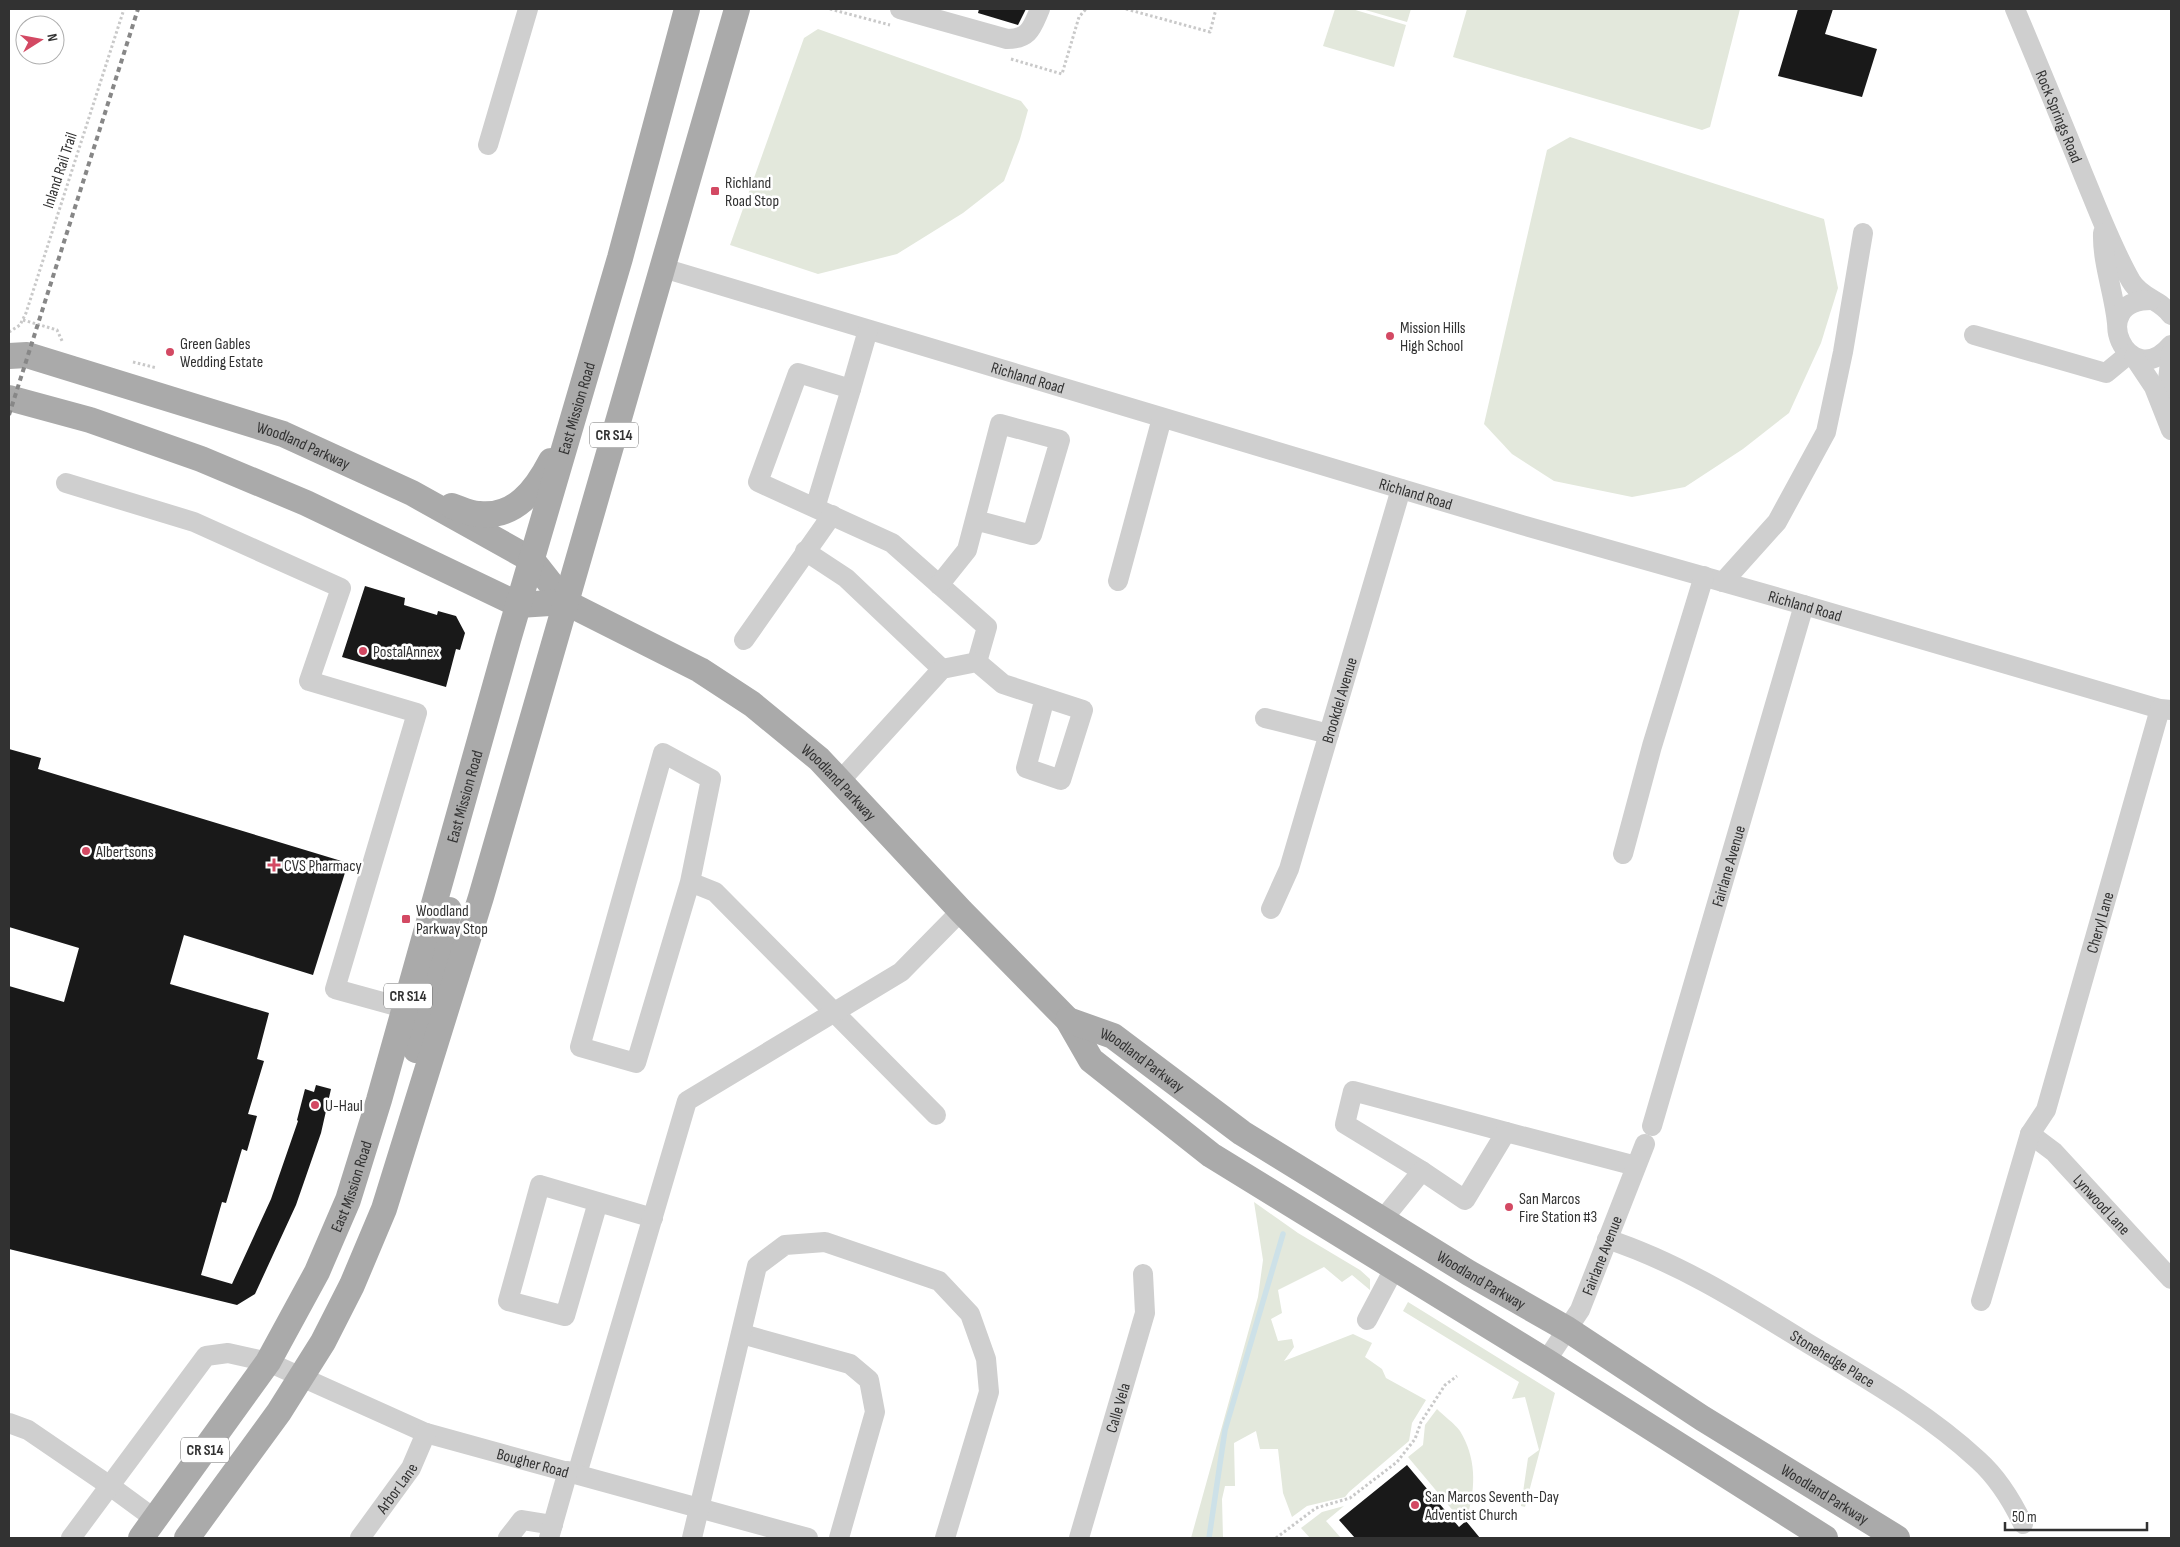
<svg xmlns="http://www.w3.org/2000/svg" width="2180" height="1547" viewBox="0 0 2180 1547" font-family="'Sofia Sans Condensed',sans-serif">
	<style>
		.green { fill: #e3e8dc }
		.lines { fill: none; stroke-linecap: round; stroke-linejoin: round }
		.stream { stroke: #cde1e8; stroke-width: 5.5 }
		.building { fill: #191919 }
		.path { stroke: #c9c9c9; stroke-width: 3; stroke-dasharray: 2.5 2.5; stroke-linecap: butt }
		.minor { stroke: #cfcfcf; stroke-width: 20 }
		.major { stroke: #aaa; stroke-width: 26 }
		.rail { stroke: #878787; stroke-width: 4; stroke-dasharray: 5 4; stroke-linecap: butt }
		.poi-dot { fill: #d34963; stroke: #fff; stroke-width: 2 }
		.labels { text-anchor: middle; stroke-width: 5; stroke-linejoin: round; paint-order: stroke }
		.shield { fill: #fff; stroke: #707070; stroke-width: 1 }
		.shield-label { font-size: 15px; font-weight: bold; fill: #323232 }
		.street-label { font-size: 16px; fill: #323232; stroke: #fff }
		.poi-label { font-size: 16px; fill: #323232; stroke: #fff; text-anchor: start }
	</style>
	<rect width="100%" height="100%" fill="#fff"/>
	<g class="green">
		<polygon points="1335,9 1352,9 1406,25 1394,67 1323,46"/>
		<polygon points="1362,9 1411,9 1407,22"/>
		<polygon points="1467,9 1740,9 1710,127 1702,130 1453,57"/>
		<polygon points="818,29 1021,101 1028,110 1020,139 1004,181 963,213 897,254 818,274 730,245 804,38"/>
		<polygon points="1570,137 1824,219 1838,288 1821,343 1789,413 1743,449 1685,487 1632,497 1554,481 1512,454 1484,424 1547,150"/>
		<polygon points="1254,1202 1298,1233 1360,1270 1370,1279 1370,1290 1352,1275 1342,1282 1324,1267 1278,1290 1282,1313 1271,1319 1278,1341 1292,1339 1294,1347 1284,1361 1353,1334 1372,1343 1365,1357 1382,1369 1386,1378 1426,1400 1412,1423 1409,1441 1349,1492 1345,1497 1307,1506 1292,1517 1283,1493 1278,1449 1260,1449 1256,1431 1234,1443 1235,1486 1225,1486 1222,1499 1223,1538 1191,1538 1258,1297 1263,1260"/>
		<polygon points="1408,1302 1555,1393 1525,1507 1521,1506 1528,1458 1539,1450 1525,1397 1512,1399 1519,1382 1403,1311"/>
		<path d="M 1437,1409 C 1444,1416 1454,1423 1460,1431 C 1476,1457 1476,1486 1468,1514 L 1460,1519 L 1408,1457 L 1423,1445 L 1425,1425 Z"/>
		<polygon points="1344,1506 1326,1521 1341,1538 1310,1538 1301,1528 1322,1512"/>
	</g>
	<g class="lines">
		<polyline class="stream" points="1209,1538 1225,1430 1283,1234"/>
	</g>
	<g class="building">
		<polygon points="979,9 1026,9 1018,25 978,13"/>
		<polygon points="1798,9 1833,9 1825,34 1877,49 1862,97 1778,76"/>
		<polygon points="365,586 405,598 404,605 437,615 438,611 456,616 465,633 460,650 456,649 446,687 342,657"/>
		<polygon points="9,749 41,758 38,769 348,863 313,975 184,935 170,984 269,1013 257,1059 264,1061 248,1114 257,1116 247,1151 242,1149 226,1203 222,1202 201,1275 232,1284 271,1199 298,1121 297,1120 305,1089 314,1092 316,1085 331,1089 321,1133 296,1205 255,1294 237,1305 9,1249 9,986 64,1002 79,948 9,927"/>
		<polygon points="1407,1465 1459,1527 1466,1521 1480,1538 1355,1538 1339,1520"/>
	</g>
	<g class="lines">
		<g class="path">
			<polyline points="830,9 890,25"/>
			<polyline points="1126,9 1210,32 1216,9"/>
			<polyline points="1011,59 1062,74 1079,17 1086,9"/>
			<polyline points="23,320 57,330 63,343"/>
			<polyline points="9,332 20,325 26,313 124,9"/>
			<polyline points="133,362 157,368"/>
			<polyline points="1276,1538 1316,1508 1350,1498 1397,1462 1415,1439 1421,1422 1445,1385 1457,1376"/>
		</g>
		<g class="minor">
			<path d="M 900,9 L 1007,39 C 1030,39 1032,27 1040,9"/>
			<path id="s1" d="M 2015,9 C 2038,64 2061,119 2083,174 C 2098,210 2112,248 2131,281 C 2141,298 2161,300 2171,315"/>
			<polyline points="488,145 528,9"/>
			<path d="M 2103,233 C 2102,262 2114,293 2117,323"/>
			<path id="s2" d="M 663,268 L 1522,525 L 1804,605 L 2160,709 L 2171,710"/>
			<path d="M 2151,300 C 2085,300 2129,395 2171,345"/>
			<polyline points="1974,335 2106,373 2129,354"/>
			<polyline points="2171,353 2168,380 2171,395"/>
			<polyline points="2134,357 2154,387 2171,430"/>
			<polyline points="851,389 868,330"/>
			<polyline points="66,483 194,522 341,588 309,681 417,713 335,989 404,1008"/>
			<polyline points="815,508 851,389 798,373 758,482 892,543 987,627 977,662"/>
			<polyline points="805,551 846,578 942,669"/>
			<polyline points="1118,581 1162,418"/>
			<polyline points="1723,582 1777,522 1826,432 1843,352 1863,233"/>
			<polyline points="939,585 967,550 1000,424 1060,440 1032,535 975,520"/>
			<polyline points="744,640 832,515"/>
			<polyline points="1265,718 1329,734"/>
			<polyline points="840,781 942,669 977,662 1003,684 1083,710 1061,780 1026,768 1045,698"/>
			<polyline points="1623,854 1652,746 1704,576"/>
			<polyline points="690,882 636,1063 580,1047 663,753 711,779 690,882 715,892 936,1115"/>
			<path id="s3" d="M 1271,909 L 1289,869 L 1401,489"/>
			<path id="s4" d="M 1652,1126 L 1804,605"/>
			<path id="s5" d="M 2030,1134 L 2054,1152 L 2171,1279"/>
			<polyline points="1422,1171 1345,1124 1353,1091 1506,1132"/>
			<polyline points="598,1202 565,1316 508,1301 540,1185 653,1218"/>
			<polyline points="1383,1219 1422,1171 1465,1200 1506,1132 1636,1166"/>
			<path id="s6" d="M 1607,1239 C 1680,1263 1744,1304 1809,1344 C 1867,1379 1927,1413 1978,1460 C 1997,1477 2012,1501 2023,1524"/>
			<path id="s7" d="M 1981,1301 L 2030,1134 L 2046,1110 L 2160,709"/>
			<polyline points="1367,1320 1395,1267"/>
			<polyline points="742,1334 850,1364 869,1380 875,1412 839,1538"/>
			<path id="s8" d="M 1546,1361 L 1580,1310 L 1645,1144"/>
			<polyline points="9,1423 28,1430 110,1486 155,1519"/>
			<polyline points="577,1474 687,1101 901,972 961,911"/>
			<path id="s9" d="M 71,1538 L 206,1356 L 228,1353 L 268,1362 L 426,1433 L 808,1538"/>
			<path id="s10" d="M 360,1538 L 411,1468 L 426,1433"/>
			<polyline points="508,1538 522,1520 553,1525"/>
			<polyline points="549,1538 568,1471"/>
			<polyline points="692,1538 757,1266 785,1245 825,1242 939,1281 970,1314 986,1359 989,1392 945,1538"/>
			<path id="s11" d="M 1079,1538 L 1145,1313 L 1143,1274"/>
		</g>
		<g class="major">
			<path id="s12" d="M 9,356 L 27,355 L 283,434 L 412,493 L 532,560 L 565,602 L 700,670 L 752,704 L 819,759 L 961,911 L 1068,1020 L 1091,1060 L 1211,1155 L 1546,1361 L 1825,1538"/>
			<polyline points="9,398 90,420 201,459 306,503 519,605 565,602"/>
			<path d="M 452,506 C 461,509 471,514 479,514 C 515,518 536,490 551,461"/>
			<path id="s13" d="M 1068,1020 L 1113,1036 L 1242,1133 L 1469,1273 L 1567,1329 L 1702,1418 L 1897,1538"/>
			<polyline points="416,1050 449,910"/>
			<path id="s14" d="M 141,1538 L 268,1362 L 317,1272 L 348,1200 L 379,1100 L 508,640 L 620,258 L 687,9"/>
			<polyline points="187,1538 279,1412 323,1342 352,1285 384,1209 481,897 737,9"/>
		</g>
		<polyline class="rail" points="9,415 138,9"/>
	</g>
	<g class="poi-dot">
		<rect x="710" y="186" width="10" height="10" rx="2.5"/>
		<circle cx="1390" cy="336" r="5"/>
		<circle cx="170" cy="352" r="5"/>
		<circle cx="363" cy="651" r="5"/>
		<circle cx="86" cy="851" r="5"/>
		<path d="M271.5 857.5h5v5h5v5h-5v5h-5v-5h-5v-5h5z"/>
		<rect x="401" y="914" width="10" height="10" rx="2.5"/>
		<circle cx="315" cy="1105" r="5"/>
		<circle cx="1509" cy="1207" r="5"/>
		<circle cx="1415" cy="1505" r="5"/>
	</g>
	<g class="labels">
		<g class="shield">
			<rect x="590" y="422.5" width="48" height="25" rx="4"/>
			<rect x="384" y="983.5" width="48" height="25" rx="4"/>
			<rect x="181" y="1437.5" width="48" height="25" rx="4"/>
		</g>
		<g class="shield-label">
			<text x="614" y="440">CR S14</text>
			<text x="408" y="1001">CR S14</text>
			<text x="205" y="1455">CR S14</text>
		</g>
		<g class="street-label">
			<text dy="6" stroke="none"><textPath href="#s1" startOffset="116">Rock Springs Road</textPath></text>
			<text transform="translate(59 170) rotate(-72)" y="6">Inland Rail Trail</text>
			<text dy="6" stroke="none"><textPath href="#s2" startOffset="381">Richland Road</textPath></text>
			<text dy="6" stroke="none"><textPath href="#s14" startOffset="1222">East Mission Road</textPath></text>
			<text dy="6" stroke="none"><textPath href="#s12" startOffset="309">Woodland Parkway</textPath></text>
			<text dy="6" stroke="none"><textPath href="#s2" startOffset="786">Richland Road</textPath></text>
			<text dy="6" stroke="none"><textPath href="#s2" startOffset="1191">Richland Road</textPath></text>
			<text dy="6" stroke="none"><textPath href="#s3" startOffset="220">Brookdel Avenue</textPath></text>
			<text dy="6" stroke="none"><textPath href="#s12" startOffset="949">Woodland Parkway</textPath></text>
			<text dy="6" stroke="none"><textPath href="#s14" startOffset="818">East Mission Road</textPath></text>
			<text dy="6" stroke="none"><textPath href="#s4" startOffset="271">Fairlane Avenue</textPath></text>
			<text dy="6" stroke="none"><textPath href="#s7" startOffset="398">Cheryl Lane</textPath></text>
			<text dy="6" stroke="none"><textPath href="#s13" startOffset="85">Woodland Parkway</textPath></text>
			<text dy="6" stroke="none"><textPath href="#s14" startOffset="412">East Mission Road</textPath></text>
			<text dy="6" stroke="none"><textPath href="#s5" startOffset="101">Lynwood Lane</textPath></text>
			<text dy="6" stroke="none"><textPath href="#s8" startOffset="120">Fairlane Avenue</textPath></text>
			<text dy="6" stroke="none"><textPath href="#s13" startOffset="490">Woodland Parkway</textPath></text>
			<text dy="6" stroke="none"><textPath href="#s6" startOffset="256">Stonehedge Place</textPath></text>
			<text dy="6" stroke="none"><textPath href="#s11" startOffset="136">Calle Vela</textPath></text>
			<text dy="6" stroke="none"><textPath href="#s9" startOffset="574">Bougher Road</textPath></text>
			<text dy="6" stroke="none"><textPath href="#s10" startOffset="62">Arbor Lane</textPath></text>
			<text dy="6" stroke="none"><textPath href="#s13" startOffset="895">Woodland Parkway</textPath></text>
		</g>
		<g class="poi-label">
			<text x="725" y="188">Richland<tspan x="725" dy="18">Road Stop</tspan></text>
			<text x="1400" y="333">Mission Hills<tspan x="1400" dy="18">High School</tspan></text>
			<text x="180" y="349">Green Gables<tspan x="180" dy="18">Wedding Estate</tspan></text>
			<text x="373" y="657">PostalAnnex</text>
			<text x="96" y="857">Albertsons</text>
			<text x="284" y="871">CVS Pharmacy</text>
			<text x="416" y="916">Woodland<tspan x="416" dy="18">Parkway Stop</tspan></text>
			<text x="325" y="1111">U-Haul</text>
			<text x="1519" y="1204">San Marcos<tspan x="1519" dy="18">Fire Station #3</tspan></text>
			<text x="1425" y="1502">San Marcos Seventh-Day<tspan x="1425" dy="18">Adventist Church</tspan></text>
		</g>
	</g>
	<rect width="2180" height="1547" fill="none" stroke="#323232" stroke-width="20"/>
	<g transform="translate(40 40) rotate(79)"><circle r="24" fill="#ffffff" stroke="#adadad"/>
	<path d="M0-4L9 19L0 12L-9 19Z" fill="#d34963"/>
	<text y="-8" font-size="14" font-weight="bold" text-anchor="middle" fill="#323232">N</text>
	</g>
	<path d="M2005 1522v8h142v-8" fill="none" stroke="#323232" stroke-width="2.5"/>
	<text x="2012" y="1522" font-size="15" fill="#323232" stroke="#ffffff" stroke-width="4" paint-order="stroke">50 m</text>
</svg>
